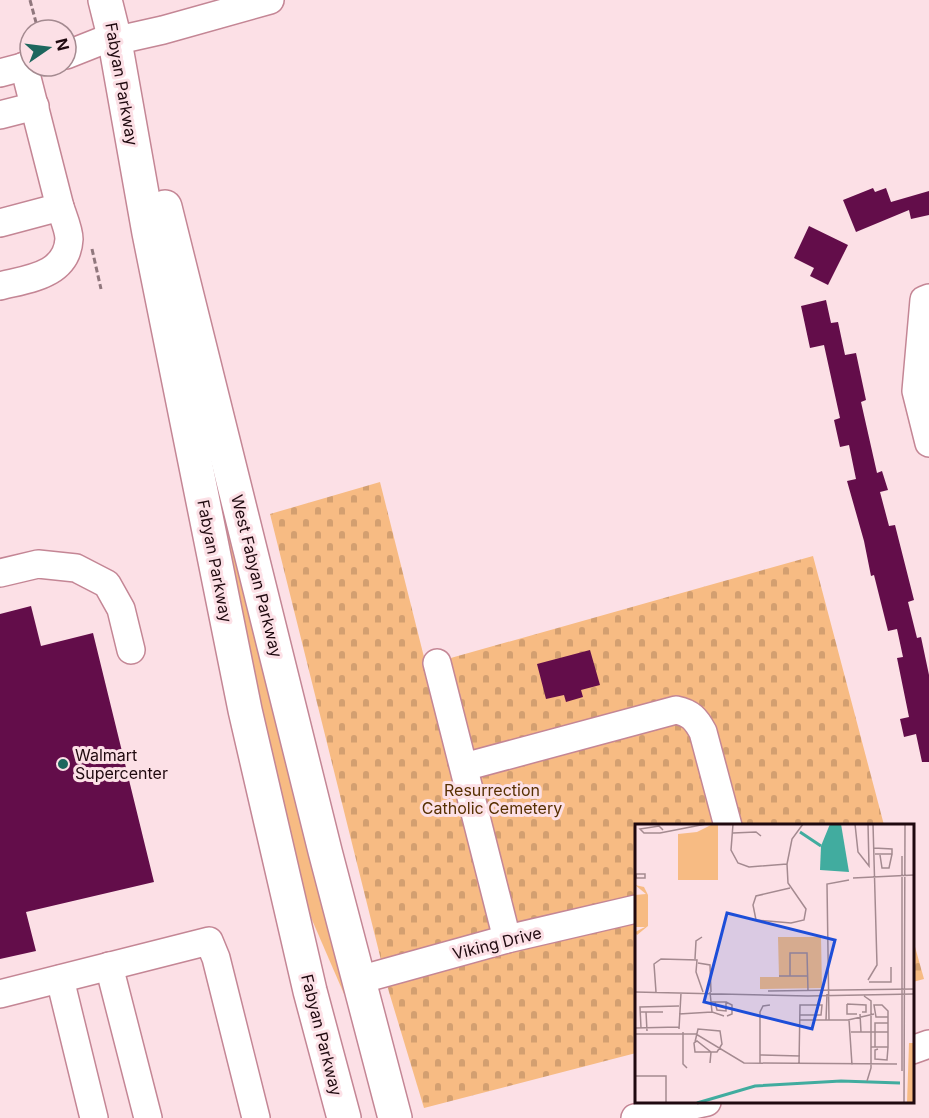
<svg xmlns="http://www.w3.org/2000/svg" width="929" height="1118" viewBox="0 0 929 1118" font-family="Inter,sans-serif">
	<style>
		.green { fill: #f7bb83 }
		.cemetery { fill: url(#cemetery-stones) }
		.building { fill: #630d4a }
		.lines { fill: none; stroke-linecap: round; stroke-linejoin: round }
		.minor-casing { stroke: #c48695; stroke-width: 30 }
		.major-casing { stroke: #c48695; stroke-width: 36 }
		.path { stroke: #90777d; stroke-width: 3; stroke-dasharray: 6 3; stroke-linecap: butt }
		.minor { stroke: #fff; stroke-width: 27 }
		.major { stroke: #fff; stroke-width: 33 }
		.poi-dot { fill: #1e675e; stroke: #fce0e6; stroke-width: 2 }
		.labels { text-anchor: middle; stroke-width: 6; stroke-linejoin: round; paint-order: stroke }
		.street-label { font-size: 16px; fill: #1f090f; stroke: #fce0e6 }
		.poi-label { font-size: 16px; fill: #1f090f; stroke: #fce0e6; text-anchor: start }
		.park-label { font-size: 16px; fill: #573002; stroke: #fce0e6 }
		.inset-river { fill: none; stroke: #41ac9f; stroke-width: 3 }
		.inset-road { fill: none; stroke: #a48a90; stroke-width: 1.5 }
		.view { fill: #1d4ed8; fill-opacity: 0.15; stroke: #1d4ed8; stroke-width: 3 }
		.inset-edge { fill: none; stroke: #1f090f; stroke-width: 3 }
	</style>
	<defs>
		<pattern id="cemetery-stones" width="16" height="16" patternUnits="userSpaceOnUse" patternTransform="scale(1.5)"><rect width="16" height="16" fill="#f7bb83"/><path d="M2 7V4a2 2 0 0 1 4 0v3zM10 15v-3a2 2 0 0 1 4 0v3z" fill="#d39f70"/></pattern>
	</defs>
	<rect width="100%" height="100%" fill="#fce0e6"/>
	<polygon class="green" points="163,230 352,993 344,994 281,848"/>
	<g class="cemetery">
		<polygon points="380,482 426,665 813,556 884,825 636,826 636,1053 424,1108 389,992 270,514"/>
		<polygon points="912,936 924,979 913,982 912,982"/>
	</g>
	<g class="building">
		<polygon points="873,188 875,192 886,188 891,202 929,191 929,215 911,219 909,210 856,232 843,200"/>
		<polygon points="809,226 848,245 828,285 810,276 814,268 794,258"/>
		<polygon points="826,300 831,323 838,322 845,355 856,353 866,400 861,402 877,473 882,471 888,490 880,492 889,526 895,525 914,600 908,602 917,638 921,637 929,675 929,762 922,762 916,734 904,737 900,719 909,717 897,658 903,657 897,629 888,631 874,575 871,576 864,541 847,481 856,479 849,445 840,447 834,420 840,418 824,345 810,348 801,306"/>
		<polygon points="31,606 41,646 93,633 154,882 26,912 36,951 0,959 0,614"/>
		<polygon points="590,650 600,685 581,690 583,697 566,702 564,695 546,699 537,664"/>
	</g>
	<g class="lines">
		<g class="minor-casing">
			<g id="minor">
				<polyline points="114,41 163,30 270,0"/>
				<polyline points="66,55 114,36"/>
				<polyline points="0,73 30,65"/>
				<polyline points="0,115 35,106"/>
				<polyline points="0,223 60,207 24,66"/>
				<path d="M 0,286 C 27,279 67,276 69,239 C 69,230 63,216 60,207"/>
				<polyline points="929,298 924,300 916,391 929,443"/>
				<polyline points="0,573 38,564 76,568 107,584 121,609 131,650"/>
				<polyline points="437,663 507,939"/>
				<path d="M 464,767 L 676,710 C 691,713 696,719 703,732 L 728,826"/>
				<polyline points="109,966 148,1118"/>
				<polyline points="60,979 94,1118"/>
				<polyline points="359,980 507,939 636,909"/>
				<polyline points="0,994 209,941 216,958 256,1118"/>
				<polyline points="912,1050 929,1044"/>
				<polyline points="635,1118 707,1102"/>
			</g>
		</g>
		<g class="major-casing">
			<g id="major">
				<polyline points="105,0 114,36 149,233 245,710 310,991 344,1118"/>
				<polyline points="165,207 325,851 395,1118"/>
			</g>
		</g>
		<g class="path">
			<polyline points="30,0 38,30"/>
			<polyline points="92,249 101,289"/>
		</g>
		<use href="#minor" class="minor"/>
		<use href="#major" class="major"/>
	</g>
	<circle class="poi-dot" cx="63" cy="764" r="6"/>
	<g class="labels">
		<g class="street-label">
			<text transform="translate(122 84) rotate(80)" y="6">Fabyan Parkway</text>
			<text transform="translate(215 561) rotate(79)" y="6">Fabyan Parkway</text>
			<text transform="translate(257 576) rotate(76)" y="6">West Fabyan Parkway</text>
			<text transform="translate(497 943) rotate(-14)" y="6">Viking Drive</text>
			<text transform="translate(322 1035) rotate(76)" y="6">Fabyan Parkway</text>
		</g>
		<g class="poi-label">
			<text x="75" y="761">Walmart<tspan x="75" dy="18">Supercenter</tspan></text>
		</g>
		<g class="park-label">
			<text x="492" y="796">Resurrection<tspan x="492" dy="18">Catholic Cemetery</tspan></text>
		</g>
	</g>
	<g transform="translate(635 824)">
		<rect width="279" height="279" fill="#fce0e6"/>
		<path d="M 0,61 L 9,63 L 13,71 L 13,102 L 2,111 L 0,108 L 10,103 L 0,103 L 0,71 L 11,70 Z" fill="#f7bb83"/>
		<path d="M 274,219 L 279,219 L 279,279 L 272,279 Z" fill="#f7bb83"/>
		<path d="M 143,113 L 186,113 L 187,164 L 125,165 L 125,153 L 144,153 Z" fill="#f7bb83"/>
		<path d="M 78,0 L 83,0 L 83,56 L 43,56 L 43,10 L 62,8 Z" fill="#f7bb83"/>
		<path d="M 195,0 L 206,0 L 214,48 L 185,46 L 186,22 Z" fill="#41ac9f"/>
		<path class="inset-river" d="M 165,8 L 186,22M 62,279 L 120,262 L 206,257 L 265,259"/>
		<path class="inset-road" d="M 98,0 L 96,26 L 103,39 L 114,43 L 152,40M 220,0 L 223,28 L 234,42 L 233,0M 28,6 L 24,2 L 5,5 L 9,9 L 25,9 L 71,0M 98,9 L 121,8 L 126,12M 239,24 L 257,25 L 257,30 L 240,30M 245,31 L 247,44 L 254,44 L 257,30M 0,54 L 10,54 L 10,50 L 1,50 L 1,54M 218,54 L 279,51M 155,64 L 121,72 L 118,81 L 121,96 L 156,99 L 169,96 L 171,85 L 153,59 L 152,40 L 157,15 L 168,0M 60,135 L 61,117 L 67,113M 63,139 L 75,141 L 76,168M 144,152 L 172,152M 155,152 L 155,129 L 172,129 L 173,167M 233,156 L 242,141 L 238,0M 234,158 L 256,158 L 256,143M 133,167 L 279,165M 0,168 L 173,172 L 279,170M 21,168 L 19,140 L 26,135 L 62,136 L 61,148 L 68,168M 75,168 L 77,188 L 89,192M 229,172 L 236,177 L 236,244 L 232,257M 76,178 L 91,178 L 91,187 L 82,186 L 80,178M 91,178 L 97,181 L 97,190 L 92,192M 212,180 L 231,181 L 231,188 L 227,188M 212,180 L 212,190 L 222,190M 6,188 L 28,188M 11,188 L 12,207M 44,190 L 77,188M 225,190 L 226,208M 165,196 L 213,196 L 239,190M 191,196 L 192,170M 194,196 L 192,60 L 214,56M 214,196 L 217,241M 253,199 L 253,187 L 247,181 L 239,181 L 241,193 L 253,193M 0,204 L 44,203M 6,204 L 5,183 L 44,182M 44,205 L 46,169M 48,208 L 48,240 L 52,244M 216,208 L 253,208 L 253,223 L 236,223M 0,210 L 61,210 L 109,239 L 262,240M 60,218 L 63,205 L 85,207 L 87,220 L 82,228 L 76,228 L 62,217 L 59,219 L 60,228 L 76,228 L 75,239M 240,223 L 240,199 L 253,199 L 253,208M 243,225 L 240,226 L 240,235 L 252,236 L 253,223M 125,231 L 165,232M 125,239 L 125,188 L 128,182 L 135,181M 164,240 L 165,181 L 187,181 L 186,191 L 165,191M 267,247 L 267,32M 0,252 L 31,252 L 31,279M 269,279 L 270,0"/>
		<path class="view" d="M 92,89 L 200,116 L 177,205 L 69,178 Z"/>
		<rect width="279" height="279" class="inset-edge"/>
	</g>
	<g transform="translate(48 48) rotate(76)"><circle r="28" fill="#fce0e6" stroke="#a48a90" stroke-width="1.5"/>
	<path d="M0-4.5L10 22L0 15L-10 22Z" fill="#1e675e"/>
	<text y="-9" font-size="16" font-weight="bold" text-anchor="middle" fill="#1f090f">N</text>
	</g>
</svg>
